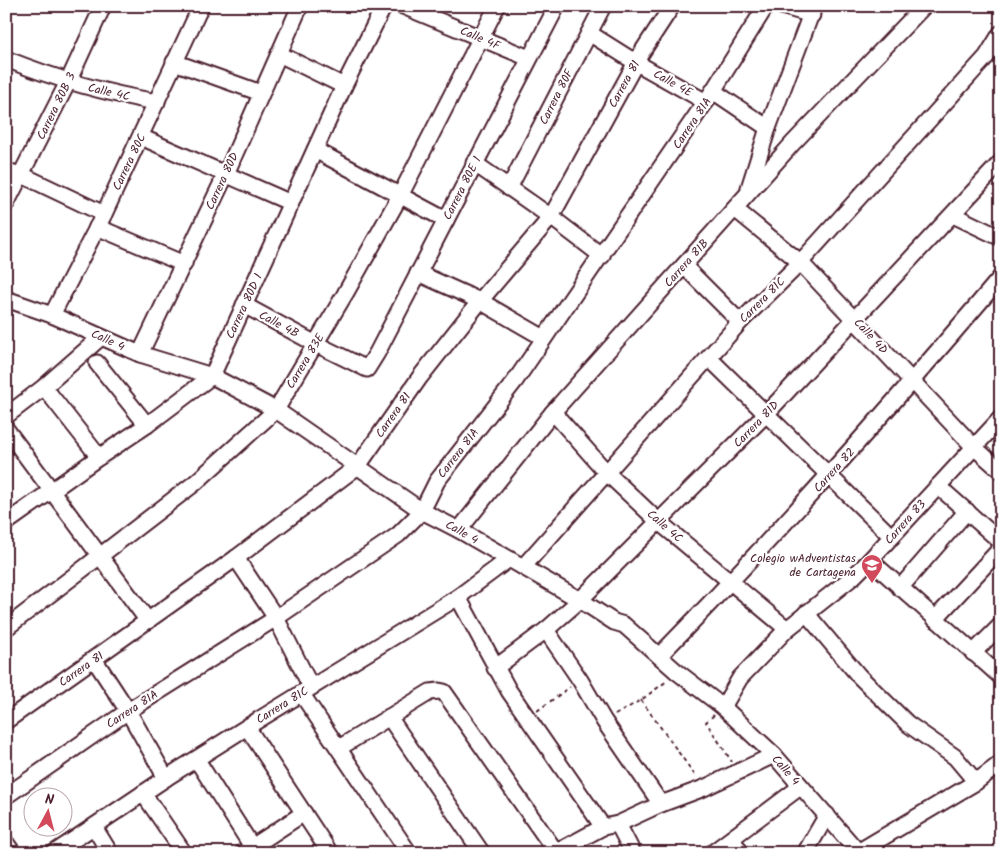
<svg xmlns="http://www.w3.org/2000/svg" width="1007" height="859" viewBox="0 0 1007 859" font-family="Kalam,sans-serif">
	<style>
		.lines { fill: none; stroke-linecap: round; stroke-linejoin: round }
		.minor-casing { stroke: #4a1f2b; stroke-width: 19 }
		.path { stroke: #4a1f2b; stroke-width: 2; stroke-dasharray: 4 4; stroke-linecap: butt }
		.minor { stroke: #fff; stroke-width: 15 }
		.labels { text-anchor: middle; stroke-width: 4.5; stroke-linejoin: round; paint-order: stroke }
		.street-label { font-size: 12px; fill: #4a1f2b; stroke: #fff }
		.poi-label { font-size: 12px; fill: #4a1f2b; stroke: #fff; text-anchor: end }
	</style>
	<rect width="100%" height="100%" fill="#fff"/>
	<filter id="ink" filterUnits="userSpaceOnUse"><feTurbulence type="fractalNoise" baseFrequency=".02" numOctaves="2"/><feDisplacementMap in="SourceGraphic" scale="10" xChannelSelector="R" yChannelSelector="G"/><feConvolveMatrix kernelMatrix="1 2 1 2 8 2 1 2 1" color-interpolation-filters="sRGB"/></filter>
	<g filter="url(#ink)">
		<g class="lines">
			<g class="minor-casing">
				<g id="minor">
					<polyline points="403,6 529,58"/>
					<polyline points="781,6 812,15"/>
					<polyline points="589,33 635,62 706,102"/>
					<polyline points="279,54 344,86"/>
					<path d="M 6,59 C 56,79 104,93 157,102"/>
					<polyline points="174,62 261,93"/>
					<polyline points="713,91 768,128"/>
					<polyline points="141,137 291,203"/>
					<polyline points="315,150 446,220"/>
					<polyline points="474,163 551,217 602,256"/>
					<polyline points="6,171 22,175 104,214"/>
					<polyline points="509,188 603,6"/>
					<polyline points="749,188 768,128 814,6"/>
					<polyline points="6,204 68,82 103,6"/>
					<polyline points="735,209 800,262 974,447 1001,471"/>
					<polyline points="953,215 1001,238"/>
					<polyline points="97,227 184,264"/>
					<polyline points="684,266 740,322"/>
					<polyline points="418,273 480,301 544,338"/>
					<polyline points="6,299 52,315 140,354 212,376 276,410 422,511 459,530 580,600 614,622 624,625 676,671 723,707 774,755 859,853"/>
					<polyline points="244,305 316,344 367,369 377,353 557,6"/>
					<polyline points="52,315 104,214 201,6"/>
					<polyline points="140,354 226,174 300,6"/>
					<polyline points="709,358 892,537"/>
					<polyline points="97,363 147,425"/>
					<polyline points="44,387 99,457"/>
					<polyline points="553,412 607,473 659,522 787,629"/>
					<polyline points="6,416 44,387 101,337"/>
					<polyline points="6,429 148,621"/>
					<polyline points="938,486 1001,542"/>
					<polyline points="6,523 99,457 147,425 212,376 344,86 384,6"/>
					<polyline points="459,530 553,412 793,143 924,6"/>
					<polyline points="236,558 276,618 311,687"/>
					<polyline points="870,560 1001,677"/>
					<polyline points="523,567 740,322 797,266 987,56 1001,33"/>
					<polyline points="900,588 967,511"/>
					<polyline points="458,597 509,691 603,827"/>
					<polyline points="806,613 859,676 908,724 955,757 976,782"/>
					<polyline points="935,619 1001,548"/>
					<polyline points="6,628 195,483 276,410 345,294 401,194 497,6"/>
					<polyline points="546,630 580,680 604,721 661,804"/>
					<polyline points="973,653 1001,625"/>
					<path d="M 659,656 C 778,534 891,407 1001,277"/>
					<polyline points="94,659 128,711 166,778"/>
					<polyline points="495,668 546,630 580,600 767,413 1001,162"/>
					<polyline points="301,693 409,853"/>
					<polyline points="723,707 740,678 787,629 854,576 870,560 1001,418"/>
					<polyline points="389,717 482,853"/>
					<polyline points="6,721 236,558 358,466 420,377 480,301 551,217 640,55 672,6"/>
					<polyline points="247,727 330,853"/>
					<polyline points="339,748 430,692 439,691 444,692 556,852"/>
					<polyline points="197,760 256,853"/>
					<polyline points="143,793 184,853"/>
					<polyline points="6,796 128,711 276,618 398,535 422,511 437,481 515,381 713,91 766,6"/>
					<polyline points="618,824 633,853"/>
					<polyline points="94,827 110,853"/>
					<polyline points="732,839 741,853"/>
					<polyline points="6,843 13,853"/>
					<polyline points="858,852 976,782 1001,763"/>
					<polyline points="54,853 166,778 247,727 458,597 509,559"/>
					<polyline points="243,853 304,813"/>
					<polyline points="555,853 603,827 618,824 661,804 704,788 774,755"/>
					<polyline points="712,853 800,787"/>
					<polyline points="805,853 827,815"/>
				</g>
			</g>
			<g class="path">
				<polyline points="641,700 697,778"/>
				<polyline points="537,711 570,687"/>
				<polyline points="615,715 641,700 667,681"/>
				<polyline points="714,715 706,722 732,762"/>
			</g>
			<use href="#minor" class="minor"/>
		</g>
	</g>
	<defs>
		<g id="school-pin" transform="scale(1.125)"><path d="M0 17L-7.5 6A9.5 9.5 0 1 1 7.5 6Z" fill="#d1495b" stroke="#fff"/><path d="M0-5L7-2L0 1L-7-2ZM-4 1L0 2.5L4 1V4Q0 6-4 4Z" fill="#fff"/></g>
	</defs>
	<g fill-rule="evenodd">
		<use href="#school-pin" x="872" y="565"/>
	</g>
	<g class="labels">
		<g class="street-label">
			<text transform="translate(480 38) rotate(23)" y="4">Calle 4F</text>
			<text transform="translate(673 83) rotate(29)" y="4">Calle 4E</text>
			<text transform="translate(624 84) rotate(-61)" y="4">Carrera 81</text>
			<text transform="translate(109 92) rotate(13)" y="4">Calle 4C</text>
			<text transform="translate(556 97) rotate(-63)" y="4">Carrera 80F</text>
			<text transform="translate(56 106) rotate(-64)" y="4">Carrera 80B 3</text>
			<text transform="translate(692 123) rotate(-56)" y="4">Carrera 81A</text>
			<text transform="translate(129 162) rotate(-64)" y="4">Carrera 80C</text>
			<text transform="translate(222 181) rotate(-65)" y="4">Carrera 80D</text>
			<text transform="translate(462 188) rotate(-63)" y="4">Carrera 80E 1</text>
			<text transform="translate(686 263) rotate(-48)" y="4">Carrera 81B</text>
			<text transform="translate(762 300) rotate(-45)" y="4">Carrera 81C</text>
			<text transform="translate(244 306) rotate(-65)" y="4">Carrera 80D 1</text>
			<text transform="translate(279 324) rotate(28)" y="4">Calle 4B</text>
			<text transform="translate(871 336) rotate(47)" y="4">Calle 4D</text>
			<text transform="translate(108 340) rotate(24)" y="4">Calle 4</text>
			<text transform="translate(305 361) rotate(-59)" y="4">Carrera 83E</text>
			<text transform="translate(393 415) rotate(-55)" y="4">Carrera 81</text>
			<text transform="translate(756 424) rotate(-46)" y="4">Carrera 81D</text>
			<text transform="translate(458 453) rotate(-52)" y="4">Carrera 81A</text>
			<text transform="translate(834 470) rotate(-48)" y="4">Carrera 82</text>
			<text transform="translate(905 522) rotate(-48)" y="4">Carrera 83</text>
			<text transform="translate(665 526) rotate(41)" y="4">Calle 4C</text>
			<text transform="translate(462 532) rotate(29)" y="4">Calle 4</text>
			<text transform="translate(81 669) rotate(-35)" y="4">Carrera 81</text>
			<text transform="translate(282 705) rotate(-32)" y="4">Carrera 81C</text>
			<text transform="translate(132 709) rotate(-33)" y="4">Carrera 81A</text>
			<text transform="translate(786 770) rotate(49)" y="4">Calle 4</text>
		</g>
		<g class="poi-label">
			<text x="856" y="562">Colegio wAdventistas<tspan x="856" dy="14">de Cartagena</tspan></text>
		</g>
	</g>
	<rect width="1007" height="859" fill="none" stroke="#fff" stroke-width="25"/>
	<rect x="12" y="12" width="982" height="834" fill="none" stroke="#4a1f2b" stroke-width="2" filter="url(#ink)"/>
	<g transform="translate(48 812) rotate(7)"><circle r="24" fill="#ffffff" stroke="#b7a5aa"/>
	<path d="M0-4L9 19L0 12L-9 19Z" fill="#d1495b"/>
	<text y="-8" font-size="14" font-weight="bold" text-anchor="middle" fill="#4a1f2b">N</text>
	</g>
</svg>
